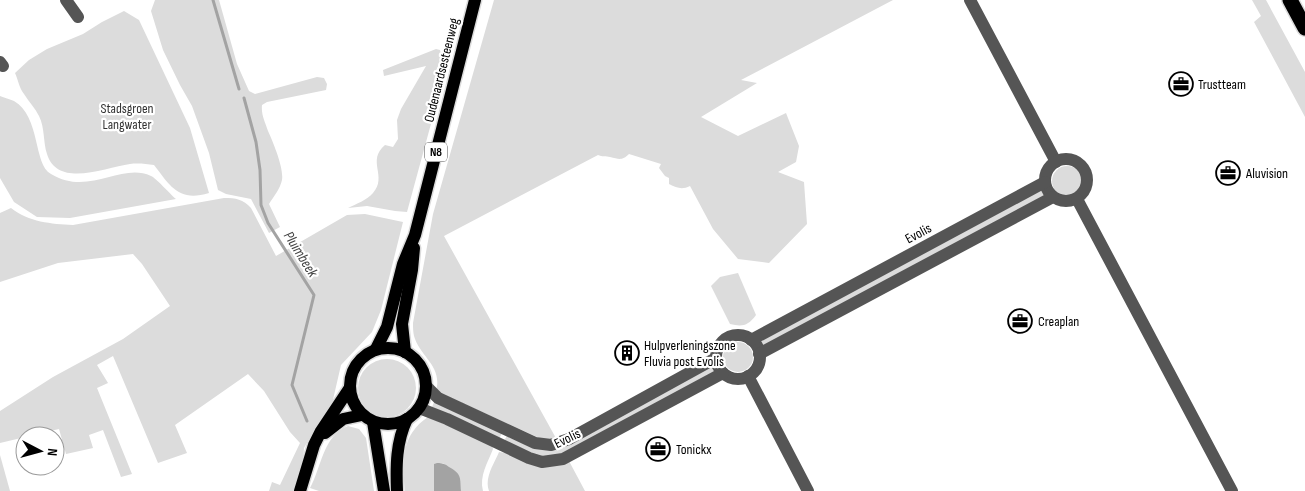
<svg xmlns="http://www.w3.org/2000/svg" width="1305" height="491" viewBox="0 0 1305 491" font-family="'Sofia Sans Condensed',sans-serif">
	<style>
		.green { fill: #dcdcdc }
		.water { fill: #a3a3a3 }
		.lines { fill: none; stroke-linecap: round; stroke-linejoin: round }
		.stream { stroke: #a3a3a3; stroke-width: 3 }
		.major-casing { stroke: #dbdbdb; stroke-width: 15 }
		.highway-casing { stroke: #dbdbdb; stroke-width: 18 }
		.minor { stroke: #555; stroke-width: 12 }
		.major { stroke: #000; stroke-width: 12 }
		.highway { stroke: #000; stroke-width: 15 }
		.labels { text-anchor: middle; stroke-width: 4.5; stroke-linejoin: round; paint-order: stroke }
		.shield { fill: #fff; stroke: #4c4c4c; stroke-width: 1 }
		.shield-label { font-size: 12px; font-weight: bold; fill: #000 }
		.street-label { font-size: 14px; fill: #000; stroke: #fff }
		.poi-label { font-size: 14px; fill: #000; stroke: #fff; text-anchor: start }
		.park-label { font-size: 14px; fill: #333; stroke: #fff }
		.water-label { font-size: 15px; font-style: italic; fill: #444; stroke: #fff }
	</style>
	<rect width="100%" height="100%" fill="#fff"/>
	<g class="green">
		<path d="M 155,0 L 219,0 L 237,64 L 249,91 L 255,94 L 317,77 L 324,78 L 327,84 L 326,90 L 267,102 L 262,105 C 261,115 265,122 268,131 C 273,142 284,168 282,180 C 280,189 274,196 269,204 L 280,227 L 269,233 L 251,199 L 226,194 L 218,190 L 209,153 L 192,106 L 180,85 L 163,50 L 151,11 Z"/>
		<path d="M 494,0 L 893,0 L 741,80 L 757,83 L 701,117 L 738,136 L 786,113 L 799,146 L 796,162 L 778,172 L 804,182 L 807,224 L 769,263 L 738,259 L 713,229 L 690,186 C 682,190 677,188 669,184 L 669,178 L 665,176 L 659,168 L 661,164 L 629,154 C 622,161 619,159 610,157 C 606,156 602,157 598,155 L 444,236 L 557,440 L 548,442 L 436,391 C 443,366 420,357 414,336 C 413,332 413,327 413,323 L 433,214 Z"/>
		<polygon points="1252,0 1266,0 1305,72 1305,117 1254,22 1261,16"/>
		<path d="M 124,11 L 139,20 L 190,128 L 209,193 C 179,202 171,187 154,165 C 146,164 138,163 130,164 C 106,167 58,189 47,154 C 43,142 45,128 39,116 C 35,108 29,102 24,94 C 19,88 18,79 15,73 L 29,60 L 47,49 L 83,34 L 102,22 Z"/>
		<path d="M 436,49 L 440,50 C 443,58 438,66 435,73 L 444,76 L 407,212 L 395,211 L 367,206 L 348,208 C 356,204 367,200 373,193 C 388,176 366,161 385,145 L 393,147 L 398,139 L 397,120 L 401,109 L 426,66 L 384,76 L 383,70 Z"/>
		<path d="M 0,96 C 4,98 10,99 14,101 C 41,117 33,164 51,174 C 89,197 121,162 151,176 C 156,178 170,194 176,199 L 70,218 L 37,217 L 14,202 L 0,178 Z"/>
		<circle cx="1067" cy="181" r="15"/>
		<polygon points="1042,188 1047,196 762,349 757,341"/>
		<path d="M 224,198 C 236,198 243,199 251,208 L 276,256 L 347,215 L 365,214 L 403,222 L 381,310 L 372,332 L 341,365 L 332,404 L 320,420 L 304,448 L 303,463 L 296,491 L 269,491 L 272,482 L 280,485 L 300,443 L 290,432 L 264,391 L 248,374 L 175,425 L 187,453 L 158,463 L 113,356 L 97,365 L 108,383 L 97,388 L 132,474 L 121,477 L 103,430 L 89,435 L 93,448 L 66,454 L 59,429 L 0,443 L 0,411 L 53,377 L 123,339 L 170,306 L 142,264 L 133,254 L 58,263 L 0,282 L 0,213 L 11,208 C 29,222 51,224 73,225 Z"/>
		<path d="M 738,273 L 756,315 C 748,326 742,327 730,324 L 711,286 L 720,277 Z"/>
		<circle cx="738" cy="357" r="15"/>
		<circle cx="387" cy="388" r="29"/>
		<polygon points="713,364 718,372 568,453 544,458 503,442 507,436 537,448"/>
		<polygon points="435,400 503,432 498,440 432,407"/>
		<path d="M 428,417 L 492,445 L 493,449 C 488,462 479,476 483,491 L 461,491 L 443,463 L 434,464 L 434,491 L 405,491 C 402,461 401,435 428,417 Z"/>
		<path d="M 348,426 L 359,429 L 366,438 L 374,491 L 319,491 L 310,488 C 321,469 323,435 348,426 Z"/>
		<path d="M 499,452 L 569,461 L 585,491 L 489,491 C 484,478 494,464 499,452 Z"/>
		<polygon points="0,455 10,491 0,491"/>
	</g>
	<path class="water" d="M 437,463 C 443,463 445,464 449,467 C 462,474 460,478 461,491 L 434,491 L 434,464 Z"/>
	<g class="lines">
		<g class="stream">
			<polyline points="213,0 239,89"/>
			<polyline points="244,98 256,142 260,170 261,205 268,223 314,295 292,385 307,421"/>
		</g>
		<g class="major-casing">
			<g id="major">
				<circle cx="388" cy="386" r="38"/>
				<polyline points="376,349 387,327 403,264 415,235 475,0"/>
				<polyline points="405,352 402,324 412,270 414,248"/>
				<polyline points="373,422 384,491"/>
				<polyline points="325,433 343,419 362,415"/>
				<polyline points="300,491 314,445 321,431 349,389"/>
				<path d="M 397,491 C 396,466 396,442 407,419"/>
			</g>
		</g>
		<g class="highway-casing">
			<polyline id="highway" points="1290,0 1305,28"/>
		</g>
		<g class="minor">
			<polyline points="66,0 78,17"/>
			<polyline points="970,0 1056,162"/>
			<polyline points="0,62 3,66"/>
			<circle cx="1066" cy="180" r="21"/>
			<polyline points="1077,199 1232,491"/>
			<circle cx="738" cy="357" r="22"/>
			<polyline points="751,340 1045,182"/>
			<polyline points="759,354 1053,197"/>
			<polyline points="748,376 808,491"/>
			<polyline points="426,386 438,398 535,443 551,445 569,439 716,358"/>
			<polyline points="419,408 447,419 529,458 542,462 563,459 723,373"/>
		</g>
		<use href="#major" class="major"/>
		<use href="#highway" class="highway"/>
	</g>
	<defs>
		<g id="office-ring" transform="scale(1.25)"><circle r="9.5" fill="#fff" stroke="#000" stroke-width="1.5"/><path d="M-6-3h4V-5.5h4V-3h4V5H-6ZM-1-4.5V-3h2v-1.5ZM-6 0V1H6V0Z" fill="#000"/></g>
		<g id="building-ring" transform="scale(1.25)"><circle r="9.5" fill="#fff" stroke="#000" stroke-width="1.5"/><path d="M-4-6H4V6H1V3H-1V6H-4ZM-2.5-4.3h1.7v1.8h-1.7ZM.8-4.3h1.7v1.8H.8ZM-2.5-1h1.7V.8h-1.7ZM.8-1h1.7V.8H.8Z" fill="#000"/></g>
	</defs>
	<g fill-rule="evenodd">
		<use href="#office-ring" x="1181" y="84"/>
		<use href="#office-ring" x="1228" y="173"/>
		<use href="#office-ring" x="1020" y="321"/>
		<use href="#building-ring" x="627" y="353"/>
		<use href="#office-ring" x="658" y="449"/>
	</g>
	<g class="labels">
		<rect class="shield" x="425" y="142.5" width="22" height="19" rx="4"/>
		<g class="shield-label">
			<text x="436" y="156">N8</text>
		</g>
		<g class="street-label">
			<text transform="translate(441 70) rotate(-76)" y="5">Oudenaardsesteenweg</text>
			<text transform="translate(918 233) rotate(-28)" y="5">Evolis</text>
			<text transform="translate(567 438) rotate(-26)" y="5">Evolis</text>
		</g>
		<g class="poi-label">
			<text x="1198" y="89">Trustteam</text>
			<text x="1246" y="178">Aluvision</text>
			<text x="1038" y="326">Creaplan</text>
			<text x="644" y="350">Hulpverleningszone<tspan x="644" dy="16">Fluvia post Evolis</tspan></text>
			<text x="676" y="454">Tonickx</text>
		</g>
		<g class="park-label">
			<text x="127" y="113">Stadsgroen<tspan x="127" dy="16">Langwater</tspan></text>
		</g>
		<g class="water-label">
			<text transform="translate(301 254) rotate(58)" y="5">Pluimbeek</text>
		</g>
	</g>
	<g transform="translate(40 451) rotate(96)"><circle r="24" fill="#ffffff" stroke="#999999"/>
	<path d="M0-4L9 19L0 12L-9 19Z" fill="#000000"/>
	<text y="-8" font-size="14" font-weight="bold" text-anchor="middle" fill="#000000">N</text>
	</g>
</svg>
